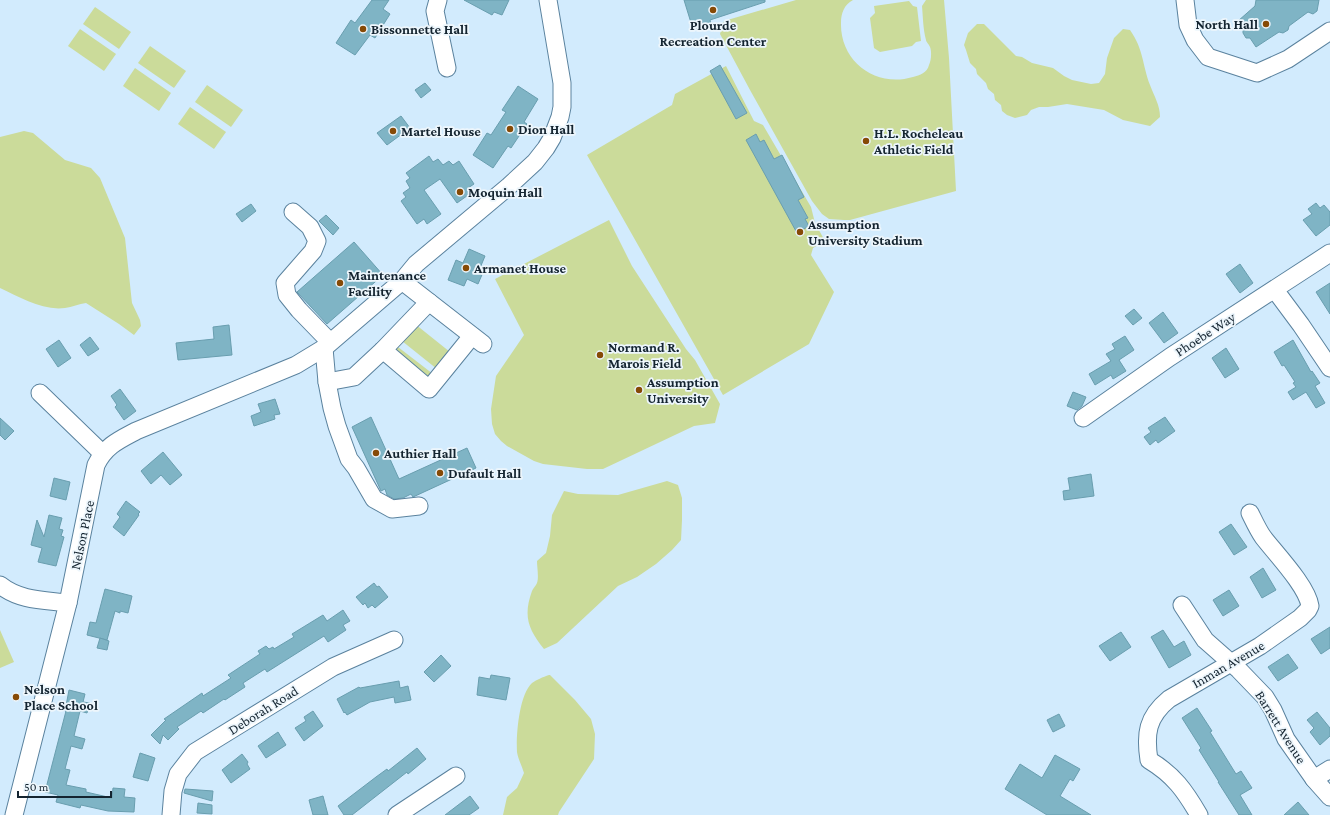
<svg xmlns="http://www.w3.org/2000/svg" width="1330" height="815" viewBox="0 0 1330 815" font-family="'Crimson Pro',serif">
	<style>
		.green { fill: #cbdb9a }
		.building { fill: #7fb4c5; stroke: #699eaf }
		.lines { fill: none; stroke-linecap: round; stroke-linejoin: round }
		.minor-casing { stroke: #5a829e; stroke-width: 19 }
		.minor { stroke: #fff; stroke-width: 17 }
		.poi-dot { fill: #864a06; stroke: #edf6fc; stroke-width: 1.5 }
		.labels { text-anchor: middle; stroke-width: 3.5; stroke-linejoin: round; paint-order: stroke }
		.poi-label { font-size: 14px; font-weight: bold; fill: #142430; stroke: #edf6fc; text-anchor: start }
		.street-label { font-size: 14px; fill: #142430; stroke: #edf6fc }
	</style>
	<rect width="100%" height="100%" fill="#d2ebfd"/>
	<g class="green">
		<path d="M 796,0 L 853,0 C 844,5 841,13 841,23 C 840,62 876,88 913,77 C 920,75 927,73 929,65 C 931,61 932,52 930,47 C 929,44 926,42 926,40 C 923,29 923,17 922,6 L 926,0 L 944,0 L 949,58 L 956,191 L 850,220 L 844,220 L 829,219 L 822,214 L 812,201 L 750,90 L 720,34 L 724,21 Z"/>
		<polygon points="909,1 913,6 917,7 921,41 916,42 912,46 880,52 874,48 870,18 875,13 874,6"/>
		<polygon points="95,7 131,32 119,49 83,24"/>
		<path d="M 977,24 L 984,24 L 1016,56 L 1022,57 L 1032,63 L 1053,68 L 1064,76 L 1072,80 L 1091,84 L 1099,83 L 1105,74 L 1107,58 L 1114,38 L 1123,29 L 1130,30 C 1144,50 1142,64 1150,85 C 1154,96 1160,105 1160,117 L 1150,126 L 1123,120 L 1104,110 L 1067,104 L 1048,107 L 1039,107 L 1031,110 L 1027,115 L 1015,118 L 1007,115 L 1002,111 L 1001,105 L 995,100 L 994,94 L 988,89 L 986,83 L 977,74 L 976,69 L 970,63 L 966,50 L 964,45 L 968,33 Z"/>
		<polygon points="80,29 116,54 104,71 68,46"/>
		<polygon points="150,46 186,71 174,88 138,63"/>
		<polygon points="726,66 754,121 763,125 811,207 815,223 825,241 813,248 811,255 834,292 809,344 723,395 587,155 672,105 675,94"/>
		<polygon points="135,68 171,93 159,111 123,86"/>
		<polygon points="207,85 243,110 231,127 195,102"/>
		<polygon points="190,107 226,132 214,149 178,124"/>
		<path d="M 24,131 L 33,133 L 65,160 L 91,168 L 100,178 L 125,238 L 132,303 L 140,320 L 141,326 L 134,335 L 119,324 L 86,303 C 79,304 72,307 65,308 C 42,311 20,297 0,288 L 0,137 Z"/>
		<polygon points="609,220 632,266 686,349 695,360 720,404 715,423 694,426 603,469 587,469 543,464 534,461 507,446 501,441 495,434 492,424 491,409 496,376 524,335 495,279"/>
		<polygon points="415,324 450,352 437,369 402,341"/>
		<polygon points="398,347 433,374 420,391 385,363"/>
		<path d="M 667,481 L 678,485 L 682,498 L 682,520 L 681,540 L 672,550 L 656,564 L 637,577 L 618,586 L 557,643 L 544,649 C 528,629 523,616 532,591 C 533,588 536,586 537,583 C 539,577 537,567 537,561 L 546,553 L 550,536 L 552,515 L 564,491 L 578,494 L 618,495 Z"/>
		<polygon points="0,630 14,662 0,668"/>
		<path d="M 550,675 L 575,700 L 591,719 L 595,734 L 594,759 L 559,812 L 558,815 L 503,815 L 507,797 L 517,788 L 524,773 C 522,766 518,759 517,752 C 516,735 519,695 532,683 C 536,680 543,677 549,675 Z"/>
	</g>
	<g class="building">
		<polygon points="372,0 389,0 383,9 390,14 375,38 370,35 355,55 336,43 351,20 355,23"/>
		<polygon points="464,0 509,0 502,15 494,12 492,15"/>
		<polygon points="684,0 765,0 765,2 710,20 711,25 696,30 696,26 692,26"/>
		<polygon points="1256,0 1319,0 1317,11 1313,14 1308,12 1289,26 1288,30 1283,33 1279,32 1256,47 1250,38 1246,38 1243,33 1243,30 1238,21 1255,6"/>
		<polygon points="720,65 747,113 736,119 710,71"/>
		<polygon points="425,83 431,90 421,98 415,90"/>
		<polygon points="518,86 538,99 524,122 527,124 511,148 508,146 493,168 473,155 487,133 491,135 506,112 502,110"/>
		<polygon points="401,116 410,128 387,145 377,133"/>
		<polygon points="756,134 760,142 764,140 774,159 782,155 804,197 798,200 808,218 805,219 809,226 797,233 746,140"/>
		<polygon points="429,156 433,162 438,159 443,165 449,161 453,165 459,161 474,184 468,188 471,193 457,203 440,179 424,190 441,214 427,224 424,219 417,224 401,201 406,197 403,193 410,188 406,181 410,178 406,173"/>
		<polygon points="1316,203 1320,208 1324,205 1330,212 1330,225 1316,236 1303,220 1312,214 1308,209"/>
		<polygon points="251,204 256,211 242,222 236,214"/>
		<polygon points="326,215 339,228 333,235 319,221"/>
		<polygon points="354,242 383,275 327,324 297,292"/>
		<polygon points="469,249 485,256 480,268 484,270 478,284 467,279 464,286 448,280 456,260 463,263"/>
		<polygon points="1240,264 1253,283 1240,293 1226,274"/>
		<polygon points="1330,283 1330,314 1316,292"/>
		<polygon points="1134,309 1142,318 1133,325 1125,316"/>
		<polygon points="1163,312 1178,333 1164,343 1149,323"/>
		<polygon points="229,325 232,355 178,360 176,343 214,339 213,327"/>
		<polygon points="1125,336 1134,350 1119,360 1126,371 1113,379 1111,375 1095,385 1089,374 1111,361 1106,354 1115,349 1112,344"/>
		<polygon points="90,337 99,349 88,356 80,345"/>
		<polygon points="59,340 71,358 58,367 46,349"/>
		<polygon points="1293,340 1311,372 1312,371 1320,383 1315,386 1325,403 1316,408 1306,392 1293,400 1288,392 1296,387 1293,383 1295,382 1284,365 1282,366 1274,352"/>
		<polygon points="1226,348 1239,369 1225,378 1212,358"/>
		<polygon points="120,389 136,411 124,420 115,407 117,405 111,396"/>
		<polygon points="1073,392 1086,397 1082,406 1077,410 1067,406"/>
		<polygon points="275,399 280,414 274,415 275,419 254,426 251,416 261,412 258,404"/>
		<polygon points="371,417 399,479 467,448 476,468 413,497 411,494 403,498 394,499 387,495 385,489 381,491 352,427"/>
		<polygon points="1165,417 1175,431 1158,443 1156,440 1150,445 1144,437 1151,432 1148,428"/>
		<polygon points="0,418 14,431 5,440 0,435"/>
		<polygon points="163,452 182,475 170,485 161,475 151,484 141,471"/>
		<polygon points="1091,474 1094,496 1064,500 1063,491 1070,490 1068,478"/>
		<polygon points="54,478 70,482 66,500 50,496"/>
		<polygon points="126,501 140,512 138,514 139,515 124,536 113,527 120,517 117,514"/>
		<polygon points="49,515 62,518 59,529 63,530 61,536 64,537 56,566 38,562 42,548 31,545 37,520 44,537"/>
		<polygon points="1231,524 1247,547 1234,555 1219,532"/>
		<polygon points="1263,568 1276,590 1262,598 1250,577"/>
		<polygon points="374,583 377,587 379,586 388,597 375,608 372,605 368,608 365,603 363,605 356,597"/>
		<polygon points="105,589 132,596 128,613 120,611 120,613 115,611 107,640 87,635 90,622 96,623"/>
		<polygon points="1229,590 1239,606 1223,616 1213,600"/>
		<polygon points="343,610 350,621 343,625 346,630 328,642 324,636 267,672 265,669 243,683 245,687 225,700 224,699 203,713 201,711 177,727 179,729 168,740 163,735 160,744 151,735 166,720 164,719 202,693 203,696 231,678 228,675 260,654 258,651 266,646 269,649 273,647 274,649 294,637 292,634 323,615 327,621"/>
		<polygon points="1330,627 1330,648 1321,654 1311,639"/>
		<polygon points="1163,630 1174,647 1184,641 1191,655 1169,668 1151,637"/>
		<polygon points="1121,632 1131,647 1110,661 1099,646"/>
		<polygon points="100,638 109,641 107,650 97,648"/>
		<polygon points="1288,654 1298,668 1278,681 1268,667"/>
		<polygon points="441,655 451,666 434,682 424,672"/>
		<polygon points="491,675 510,678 506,700 477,695 479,677 490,679"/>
		<polygon points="399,681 400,688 408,686 411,700 395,703 394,697 370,702 347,715 345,712 344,713 337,699 359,687 360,688"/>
		<polygon points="69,690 85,694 83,702 90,703 87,713 80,711 74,736 85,739 82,749 71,746 65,769 70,770 66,785 86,789 86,792 112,798 113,788 125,789 124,797 135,798 134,812 108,811 81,805 80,808 56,802 58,795 45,792 66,711 65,711"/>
		<polygon points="1197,708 1212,731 1210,732 1236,774 1241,771 1252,788 1240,795 1252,815 1239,815 1218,782 1219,782 1199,750 1201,748 1182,718"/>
		<polygon points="313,711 323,726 304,741 295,728 306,721 304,717"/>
		<polygon points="1317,712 1330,728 1330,736 1320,745 1310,732 1314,728 1307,720"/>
		<polygon points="1059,714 1065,726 1053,732 1047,720"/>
		<polygon points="278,732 286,745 266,758 258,746"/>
		<polygon points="417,748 426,759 408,774 407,772 352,815 344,815 338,806 376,777 387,769 388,771"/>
		<polygon points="140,753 155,758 148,781 133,777"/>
		<polygon points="242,754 248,762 247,764 250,769 231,783 222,770"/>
		<polygon points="1055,755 1080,769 1073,781 1070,779 1060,796 1091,815 1047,815 1005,789 1020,764 1042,778"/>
		<polygon points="185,789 213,791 212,801 184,793"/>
		<polygon points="323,796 328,815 313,815 309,800"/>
		<polygon points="470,796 479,808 469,815 445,815"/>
		<polygon points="1298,802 1309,815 1284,815"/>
		<polygon points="198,803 212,805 212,814 197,813"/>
	</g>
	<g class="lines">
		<g class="minor-casing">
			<g id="minor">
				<polyline points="438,0 435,11 447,68"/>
				<polyline points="1185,0 1188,25 1195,40 1208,57 1257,73 1288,59 1330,31"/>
				<polyline points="293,212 310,227 317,241 313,251 285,283 287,295 299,310 330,342"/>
				<polyline points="402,281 483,344"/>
				<polyline points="1275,290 1301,325 1330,368"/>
				<polyline points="324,348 327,382 332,408 337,426 349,459 356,468 374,499 392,509 419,506"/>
				<polyline points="383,350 429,389 472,336"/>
				<polyline points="327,382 354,377 383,350 429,302"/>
				<polyline points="40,393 102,453"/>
				<polyline points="1083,418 1170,357 1330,253"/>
				<path d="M 0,585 C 20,601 44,600 68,603"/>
				<polyline points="1182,605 1205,640 1239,670 1265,697 1273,710 1286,739 1314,779 1330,797"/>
				<polyline points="1314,779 1330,769"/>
				<path d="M 14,815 L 68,603 L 96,465 C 105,446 119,440 136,431 L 296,365 L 324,348 L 402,281 L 416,264 L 509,186 L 535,162 L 546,148 L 552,138 L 560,117 L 562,107 L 562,83 L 548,0"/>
				<polyline points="171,815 173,791 178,774 195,752 333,667 394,640"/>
				<polyline points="397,815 456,776"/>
				<path d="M 1199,815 C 1185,791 1174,775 1149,760 C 1145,734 1147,717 1169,699 L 1260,646 L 1300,618 L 1308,610 L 1310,606 C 1307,586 1276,554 1263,537 C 1258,530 1254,521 1250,513"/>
			</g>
		</g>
		<use href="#minor" class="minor"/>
	</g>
	<g class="poi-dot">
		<circle cx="713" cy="10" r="4"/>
		<circle cx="1266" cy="24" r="4"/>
		<circle cx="363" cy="29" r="4"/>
		<circle cx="510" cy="129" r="4"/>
		<circle cx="393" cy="131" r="4"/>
		<circle cx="866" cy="141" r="4"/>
		<circle cx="460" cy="192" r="4"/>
		<circle cx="800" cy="232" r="4"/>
		<circle cx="466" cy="268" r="4"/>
		<circle cx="340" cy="283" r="4"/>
		<circle cx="600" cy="355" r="4"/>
		<circle cx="639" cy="390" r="4"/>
		<circle cx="376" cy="453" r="4"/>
		<circle cx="440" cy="473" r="4"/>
		<circle cx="16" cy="697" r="4"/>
	</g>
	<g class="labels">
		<g class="poi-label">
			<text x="1258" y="29" text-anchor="end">North Hall</text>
			<text x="713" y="30" text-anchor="middle">Plourde<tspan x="713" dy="16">Recreation Center</tspan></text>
			<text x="371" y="34">Bissonnette Hall</text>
			<text x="518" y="134">Dion Hall</text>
			<text x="401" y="136">Martel House</text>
			<text x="874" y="138">H.L. Rocheleau<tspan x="874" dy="16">Athletic Field</tspan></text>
			<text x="468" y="197">Moquin Hall</text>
			<text x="808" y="229">Assumption<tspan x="808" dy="16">University Stadium</tspan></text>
			<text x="474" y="273">Armanet House</text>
			<text x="348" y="280">Maintenance<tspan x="348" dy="16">Facility</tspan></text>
			<text x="608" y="352">Normand R.<tspan x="608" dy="16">Marois Field</tspan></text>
			<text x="647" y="387">Assumption<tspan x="647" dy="16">University</tspan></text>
			<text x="384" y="458">Authier Hall</text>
			<text x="448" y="478">Dufault Hall</text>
			<text x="24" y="694">Nelson<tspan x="24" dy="16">Place School</tspan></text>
		</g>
		<g class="street-label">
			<text transform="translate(1205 334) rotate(-33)" y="5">Phoebe Way</text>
			<text transform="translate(82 535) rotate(-78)" y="5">Nelson Place</text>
			<text transform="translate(1228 664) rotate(-30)" y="5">Inman Avenue</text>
			<text transform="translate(263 710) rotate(-32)" y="5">Deborah Road</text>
			<text transform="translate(1281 727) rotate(58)" y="5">Barrett Avenue</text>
		</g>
	</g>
	<path d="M18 791v6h93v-6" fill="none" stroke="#142430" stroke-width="2"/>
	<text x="24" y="791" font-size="12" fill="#142430" stroke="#edf6fc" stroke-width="3" paint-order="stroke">50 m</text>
</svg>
